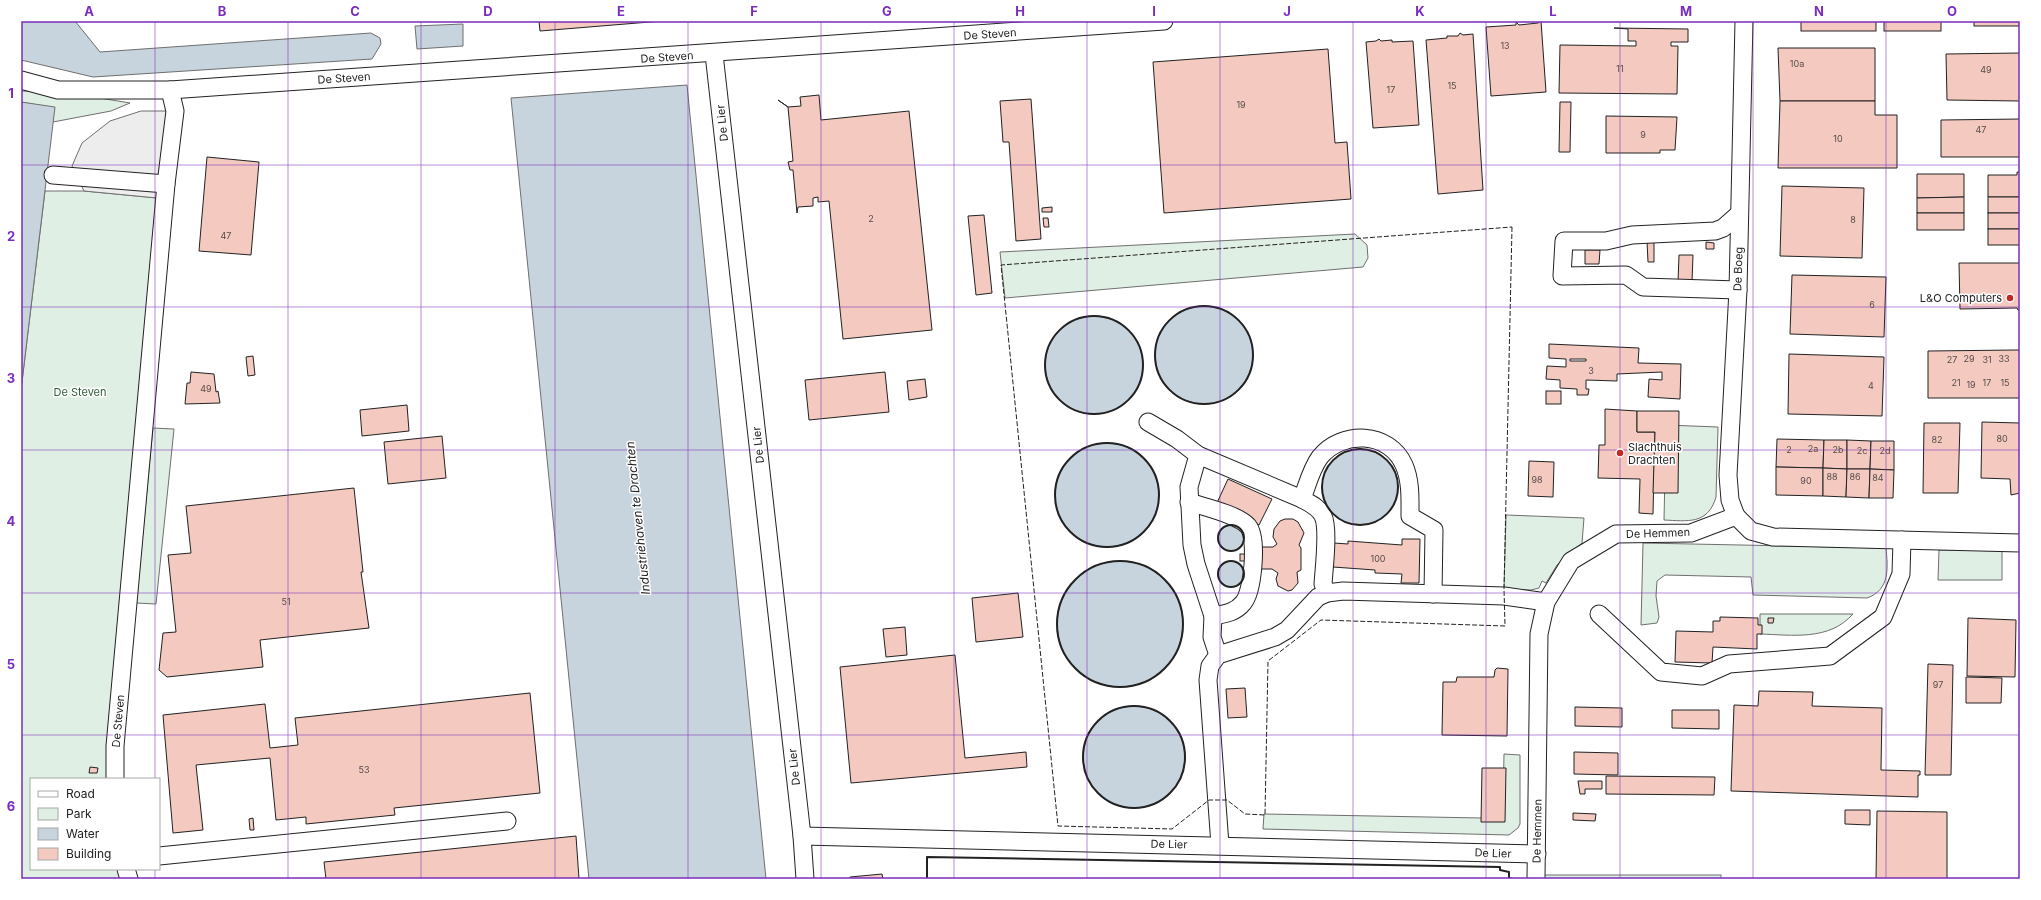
<svg xmlns="http://www.w3.org/2000/svg" width="2041" height="900" viewBox="0 0 2041 900" font-family="Inter,sans-serif">
	<style>
		.green { fill: #e0efe3; stroke: #6f6f6f }
		.parking { fill: #ededed; stroke: #6f6f6f }
		.water { fill: #c7d3dd; stroke: #6f6f6f }
		.building { fill: #f3c9c0; stroke: #222; fill-rule: evenodd }
		.lines { fill: none; stroke-linecap: round; stroke-linejoin: round }
		.minor-casing { stroke: #222; stroke-width: 19 }
		.minor { stroke: #fff; stroke-width: 17 }
		.fence { stroke: #222; stroke-width: 1; stroke-dasharray: 5 2; stroke-linecap: butt }
		.wall { stroke: #222; stroke-width: 2 }
		.grid { fill: none; stroke: #7b2cbf; stroke-width: 1; stroke-opacity: 0.55 }
		.poi-dot { fill: #c62828; stroke: #fff; stroke-width: 1.5 }
		.labels { text-anchor: middle; stroke-width: 3; stroke-linejoin: round; paint-order: stroke }
		.number-label { font-size: 9px; fill: #564c4a }
		.street-label { font-size: 11px; fill: #222; stroke: #fff }
		.poi-label { font-size: 11px; fill: #222; stroke: #fff; text-anchor: end }
		.park-label { font-size: 11px; fill: #2f5e38; stroke: #fff }
		.water-label { font-size: 12px; font-style: italic; fill: #222; stroke: #fff }
		.neatline { fill: none; stroke: #7b2cbf; stroke-width: 1.5 }
		.grid-label { font-size: 13px; text-anchor: middle; font-weight: bold; fill: #7b2cbf }
	</style>
	<rect width="100%" height="100%" fill="#fff"/>
	<g class="green">
		<path d="M 21,91 C 58,91 94,97 130,103 L 111,111 L 53,122 L 54,108 L 21,102 Z"/>
		<polygon points="45,191 84,191 157,198 107,779 31,779 31,869 118,869 120,879 21,879 21,390"/>
		<polygon points="1355,234 1367,245 1368,258 1363,267 1005,298 1000,252"/>
		<path d="M 1666,425 L 1718,427 L 1716,497 C 1708,525 1687,521 1664,520 Z"/>
		<polygon points="153,428 174,429 156,604 136,603"/>
		<polygon points="1506,515 1584,518 1582,543 1557,565 1546,583 1542,581 1539,588 1531,590 1504,589"/>
		<path d="M 1643,543 L 1886,548 C 1888,568 1890,590 1867,598 L 1753,595 L 1751,577 L 1665,575 L 1657,581 L 1656,596 L 1659,617 L 1657,623 L 1641,625 Z"/>
		<polygon points="1939,550 2002,550 2002,580 1938,580"/>
		<path d="M 1760,614 L 1853,614 C 1829,641 1793,635 1760,634 Z"/>
		<polygon points="1504,754 1520,755 1520,824 1518,828 1509,835 1263,829 1264,814 1482,818 1503,807"/>
		<rect x="1539" y="875" width="182" height="4"/>
	</g>
	<polygon class="parking" points="141,111 175,111 157,198 84,191 72,166 82,143 110,121"/>
	<g class="water">
		<polygon points="21,21 75,21 100,52 371,33 380,38 381,44 372,59 93,77 21,60"/>
		<polygon points="463,24 463,46 417,49 415,26"/>
		<polygon points="687,85 766,879 589,879 511,98"/>
		<polygon points="21,102 55,107 21,390"/>
		<circle cx="1204" cy="355" r="49"/>
		<circle cx="1094" cy="365" r="49"/>
		<circle cx="1107" cy="495" r="52"/>
		<circle cx="1360" cy="487" r="38"/>
		<circle cx="1231" cy="538" r="13"/>
		<circle cx="1231" cy="574" r="13"/>
		<circle cx="1120" cy="624" r="63"/>
		<circle cx="1134" cy="757" r="51"/>
	</g>
	<g class="building">
		<polygon points="539,21 662,21 540,31"/>
		<polygon points="1541,21 1546,92 1491,96 1486,27 1516,25 1516,22 1519,25 1538,23"/>
		<rect x="1801" y="21" width="75" height="10"/>
		<rect x="1884" y="21" width="57" height="10"/>
		<rect x="1974" y="21" width="46" height="5"/>
		<polygon points="1614,28 1688,29 1688,42 1671,42 1671,46 1678,46 1677,94 1559,93 1560,45 1636,46 1636,41 1628,41 1628,29"/>
		<polygon points="1460,33 1463,35 1473,34 1483,190 1438,194 1426,40 1447,38 1447,36 1458,36"/>
		<polygon points="1379,39 1381,41 1392,40 1392,42 1413,41 1419,125 1373,128 1366,42 1376,41"/>
		<polygon points="1778,48 1875,48 1875,101 1780,101"/>
		<polygon points="1328,49 1335,143 1347,142 1351,199 1164,213 1153,62"/>
		<polygon points="2020,53 2020,101 1947,100 1946,54"/>
		<polygon points="819,95 821,120 909,111 932,330 843,339 829,201 818,202 818,197 813,198 813,206 798,207 797,213 793,170 790,170 788,162 793,161 788,107 778,100 788,107 801,106 800,97"/>
		<polygon points="1031,99 1041,239 1016,241 1009,142 1003,142 1000,101"/>
		<polygon points="1780,101 1875,101 1875,115 1897,115 1897,168 1778,168"/>
		<polygon points="1560,102 1571,102 1570,152 1559,152"/>
		<polygon points="1606,116 1677,117 1675,150 1660,150 1660,153 1606,153"/>
		<polygon points="2020,119 2020,157 1941,157 1941,120"/>
		<polygon points="207,157 259,162 251,255 199,251"/>
		<polygon points="2017,172 2020,172 2020,197 1988,197 1988,175 2017,175"/>
		<polygon points="1917,174 1964,174 1964,197 1917,198"/>
		<polygon points="1782,186 1864,188 1862,258 1780,256"/>
		<polygon points="1964,197 1964,213 1917,213 1917,198"/>
		<rect x="1988" y="197" width="32" height="16"/>
		<polygon points="1052,207 1052,212 1042,212 1042,208"/>
		<rect x="1917" y="213" width="47" height="17"/>
		<rect x="1988" y="213" width="32" height="16"/>
		<polygon points="984,215 992,293 976,295 968,216"/>
		<polygon points="1043,218 1048,218 1049,227 1044,227"/>
		<rect x="1988" y="229" width="32" height="16"/>
		<polygon points="1647,241 1654,242 1654,262 1648,262"/>
		<polygon points="1706,242 1714,243 1714,249 1706,249"/>
		<polygon points="1585,250 1600,250 1599,264 1585,264"/>
		<polygon points="1679,255 1693,255 1692,282 1678,282"/>
		<polygon points="1959,263 2020,263 2020,310 2018,310 2017,308 1960,309"/>
		<polygon points="1792,275 1886,277 1884,337 1790,334"/>
		<path d="M 1549,344 L 1639,348 L 1638,363 L 1681,364 L 1680,399 L 1648,397 L 1649,379 L 1662,380 L 1662,372 L 1617,374 L 1617,381 L 1586,380 L 1586,389 L 1589,389 L 1588,395 L 1577,395 L 1577,389 L 1560,388 L 1560,380 L 1546,379 L 1547,366 L 1566,367 L 1566,359 L 1549,358 ZM 1570,359 L 1586,359 L 1586,361 L 1570,361 Z"/>
		<polygon points="2016,350 2020,350 2020,398 1928,398 1928,351"/>
		<polygon points="1789,354 1884,357 1882,416 1788,414"/>
		<polygon points="253,356 255,375 248,376 246,357"/>
		<polygon points="191,372 214,374 216,392 218,391 220,403 185,404 187,383 190,383"/>
		<polygon points="885,372 889,412 809,420 805,380"/>
		<polygon points="925,379 927,397 909,400 907,381"/>
		<rect x="1546" y="391" width="15" height="13"/>
		<polygon points="407,405 409,431 362,436 360,410"/>
		<polygon points="1605,409 1637,411 1637,432 1655,432 1653,514 1639,513 1640,479 1598,478 1599,445 1605,445"/>
		<polygon points="1637,411 1679,411 1678,493 1653,493 1655,432 1637,432"/>
		<polygon points="1982,422 2020,423 2020,493 2011,495 2010,479 1981,478"/>
		<polygon points="1924,423 1960,423 1958,493 1923,493"/>
		<polygon points="442,436 446,478 388,484 384,442"/>
		<polygon points="1777,439 1824,440 1823,468 1776,467"/>
		<polygon points="1824,440 1847,440 1847,469 1823,468"/>
		<polygon points="1847,440 1871,441 1870,469 1847,469"/>
		<polygon points="1871,441 1894,441 1894,470 1870,469"/>
		<polygon points="1529,461 1554,462 1553,497 1528,496"/>
		<polygon points="1776,467 1823,468 1823,496 1776,495"/>
		<polygon points="1823,468 1847,469 1846,497 1823,496"/>
		<polygon points="1847,469 1870,469 1869,498 1846,497"/>
		<polygon points="1870,469 1894,470 1893,498 1869,498"/>
		<polygon points="1228,479 1272,499 1259,525 1216,505"/>
		<polygon points="354,488 363,572 361,572 369,628 260,640 263,667 167,677 159,670 163,633 176,632 168,555 191,553 186,506"/>
		<polygon points="1285,519 1293,519 1298,522 1304,533 1299,545 1301,548 1301,570 1297,572 1298,583 1292,590 1288,591 1278,586 1276,579 1278,573 1272,569 1258,569 1258,547 1273,547 1277,544 1273,537 1274,529 1280,521"/>
		<polygon points="1402,539 1420,539 1419,583 1401,583 1402,574 1375,573 1375,570 1333,567 1334,543 1348,544 1348,541 1402,545"/>
		<rect x="1240" y="554" width="9" height="7"/>
		<polygon points="1018,593 1023,637 976,642 972,598"/>
		<polygon points="1720,617 1758,618 1758,625 1762,625 1762,634 1757,634 1757,649 1713,647 1712,663 1675,662 1676,631 1713,632 1713,621 1720,621"/>
		<polygon points="1768,618 1774,618 1773,623 1768,623"/>
		<polygon points="1968,618 2016,620 2015,677 1967,676"/>
		<polygon points="905,627 907,655 886,657 883,629"/>
		<polygon points="955,655 965,758 1026,752 1027,767 851,783 840,667"/>
		<polygon points="1928,664 1953,665 1951,775 1925,775"/>
		<polygon points="1497,668 1508,669 1507,736 1442,735 1443,682 1456,682 1457,677 1494,677 1495,670"/>
		<polygon points="1966,677 2002,678 2001,703 1966,703"/>
		<polygon points="1245,688 1247,717 1228,718 1226,689"/>
		<polygon points="1759,691 1813,692 1812,706 1882,708 1881,770 1920,771 1920,775 1918,775 1918,797 1731,791 1734,705 1758,706"/>
		<polygon points="530,693 540,793 394,808 395,815 306,824 306,817 276,820 270,758 196,765 203,830 173,833 163,715 265,704 270,748 298,745 295,718"/>
		<polygon points="1575,707 1622,708 1622,727 1575,726"/>
		<polygon points="1672,710 1719,710 1719,729 1672,728"/>
		<polygon points="1574,752 1618,753 1618,775 1574,774"/>
		<polygon points="90,767 98,768 97,773 89,773"/>
		<polygon points="1482,768 1506,768 1505,822 1481,822"/>
		<polygon points="1606,776 1715,777 1714,795 1606,794"/>
		<polygon points="1578,781 1602,781 1602,789 1585,789 1585,794 1580,794"/>
		<polygon points="1845,810 1870,810 1870,825 1845,824"/>
		<polygon points="1877,811 1947,812 1947,879 1876,879"/>
		<polygon points="1573,813 1596,814 1595,821 1573,820"/>
		<polygon points="253,818 254,830 250,830 249,819"/>
		<polygon points="576,836 579,879 326,879 324,862"/>
		<polygon points="882,874 883,879 850,879 850,877"/>
	</g>
	<g class="lines">
		<g class="minor-casing">
			<g id="minor">
				<polyline points="714,54 802,836 805,879"/>
				<polyline points="21,80 58,90 170,90 1164,21"/>
				<polyline points="53,175 166,184"/>
				<polyline points="1738,290 1643,287 1626,275 1562,276 1564,241 1606,241 1632,235 1715,231 1723,228 1739,214"/>
				<polyline points="1148,422 1177,439 1198,455 1302,499"/>
				<polyline points="1198,455 1189,487 1192,545 1196,564 1213,616 1212,637 1218,655"/>
				<path d="M 1189,502 C 1204,507 1237,514 1248,526 C 1258,538 1253,592 1243,603 C 1235,613 1224,614 1213,616"/>
				<polyline points="1736,516 1730,500 1728,475 1738,290 1744,21"/>
				<path d="M 1327,593 L 1323,584 C 1324,569 1329,528 1323,516 C 1319,507 1309,503 1302,499 C 1307,486 1311,469 1320,457 C 1342,430 1389,431 1404,465 C 1411,481 1410,499 1410,516 L 1434,530 L 1433,594"/>
				<polyline points="1599,614 1661,672 1702,676 1729,664 1830,656 1883,617 1901,574 1902,540"/>
				<polyline points="115,779 115,746 166,184 175,111 170,90"/>
				<polyline points="802,836 1537,854"/>
				<polyline points="1220,845 1208,680 1210,666 1218,655 1275,637 1287,630 1318,597 1327,593 1343,591 1504,596 1546,602"/>
				<polyline points="159,856 507,821"/>
				<polyline points="126,869 129,879"/>
				<polyline points="1536,879 1539,634 1546,602 1571,561 1616,534 1691,533 1736,516 1751,531 1773,537 2020,543"/>
			</g>
		</g>
		<use href="#minor" class="minor"/>
		<polygon class="fence" points="1512,227 1504,589 1505,626 1321,620 1268,661 1265,815 1245,814 1227,800 1209,800 1172,829 1058,826 1001,265"/>
		<g class="wall">
			<circle cx="1204" cy="355" r="49"/>
			<circle cx="1094" cy="365" r="49"/>
			<circle cx="1107" cy="495" r="52"/>
			<circle cx="1360" cy="487" r="38"/>
			<circle cx="1231" cy="538" r="13"/>
			<circle cx="1231" cy="574" r="13"/>
			<circle cx="1120" cy="624" r="63"/>
			<circle cx="1134" cy="757" r="51"/>
			<polyline points="927,879 927,857 1500,867 1500,870 1509,872 1509,878 1513,879"/>
		</g>
	</g>
	<path class="grid" d="M 155,21 L 155,779M 288,21 L 288,879M 421,21 L 421,879M 555,21 L 555,879M 688,21 L 688,879M 821,21 L 821,879M 954,21 L 954,879M 1087,21 L 1087,879M 1220,21 L 1220,879M 1353,21 L 1353,879M 1486,21 L 1486,879M 1620,21 L 1620,879M 1753,21 L 1753,879M 1886,21 L 1886,879M 21,165 L 2020,165M 21,307 L 2020,307M 21,450 L 2020,450M 21,593 L 2020,593M 21,735 L 2020,735M 155,869 L 155,879"/>
	<g class="poi-dot">
		<circle cx="2010" cy="298" r="4"/>
		<circle cx="1620" cy="453" r="4"/>
	</g>
	<g class="labels">
		<g class="number-label">
			<text x="1505" y="49">13</text>
			<text x="1797" y="67">10a</text>
			<text x="1620" y="72">11</text>
			<text x="1986" y="73">49</text>
			<text x="1452" y="89">15</text>
			<text x="1391" y="93">17</text>
			<text x="1241" y="108">19</text>
			<text x="1981" y="133">47</text>
			<text x="1643" y="138">9</text>
			<text x="1838" y="142">10</text>
			<text x="871" y="222">2</text>
			<text x="1853" y="223">8</text>
			<text x="226" y="239">47</text>
			<text x="1872" y="308">6</text>
			<text x="1969" y="362">29</text>
			<text x="2004" y="362">33</text>
			<text x="1952" y="363">27</text>
			<text x="1987" y="363">31</text>
			<text x="1591" y="374">3</text>
			<text x="1956" y="386">21</text>
			<text x="1987" y="386">17</text>
			<text x="2005" y="386">15</text>
			<text x="1971" y="388">19</text>
			<text x="1871" y="389">4</text>
			<text x="206" y="392">49</text>
			<text x="2002" y="442">80</text>
			<text x="1937" y="443">82</text>
			<text x="1813" y="452">2a</text>
			<text x="1789" y="453">2</text>
			<text x="1838" y="453">2b</text>
			<text x="1862" y="454">2c</text>
			<text x="1885" y="454">2d</text>
			<text x="1832" y="480">88</text>
			<text x="1855" y="480">86</text>
			<text x="1878" y="481">84</text>
			<text x="1537" y="483">98</text>
			<text x="1806" y="484">90</text>
			<text x="1378" y="562">100</text>
			<text x="286" y="605">51</text>
			<text x="1938" y="688">97</text>
			<text x="364" y="773">53</text>
		</g>
		<g class="street-label">
			<text transform="translate(990 34) rotate(-4)" y="4">De Steven</text>
			<text transform="translate(667 57) rotate(-4)" y="4">De Steven</text>
			<text transform="translate(344 78) rotate(-4)" y="4">De Steven</text>
			<text transform="translate(722 123) rotate(-96)" y="4">De Lier</text>
			<text transform="translate(1738 269) rotate(-88)" y="4">De Boeg</text>
			<text transform="translate(758 445) rotate(-96)" y="4">De Lier</text>
			<text transform="translate(1658 533) rotate(-2)" y="4">De Hemmen</text>
			<text transform="translate(118 721) rotate(-85)" y="4">De Steven</text>
			<text transform="translate(794 767) rotate(-96)" y="4">De Lier</text>
			<text transform="translate(1537 831) rotate(-89)" y="4">De Hemmen</text>
			<text transform="translate(1169 844) rotate(1)" y="4">De Lier</text>
			<text transform="translate(1493 853) rotate(2)" y="4">De Lier</text>
		</g>
		<g class="poi-label">
			<text x="2002" y="302">L&amp;O Computers</text>
			<text x="1628" y="451" text-anchor="start">Slachthuis<tspan x="1628" dy="13">Drachten</tspan></text>
		</g>
		<g class="park-label">
			<text x="80" y="396">De Steven</text>
		</g>
		<g class="water-label">
			<text transform="translate(638 518) rotate(-96)" y="4">Industriehaven te Drachten</text>
		</g>
	</g>
	<rect width="2041" height="900" fill="none" stroke="#ffffff" stroke-width="44"/>
	<rect x="30" y="778" width="130" height="92" fill="#ffffff" stroke="#a7a7a7"/>
	<rect x="38" y="791" width="20" height="6" fill="#ffffff" stroke="#a7a7a7"/>
	<text x="66" y="798" font-size="12" fill="#222222">Road</text>
	<rect x="38" y="808" width="20" height="12" fill="#e0efe3" stroke="#a7a7a7"/>
	<text x="66" y="818" font-size="12" fill="#222222">Park</text>
	<rect x="38" y="828" width="20" height="12" fill="#c7d3dd" stroke="#a7a7a7"/>
	<text x="66" y="838" font-size="12" fill="#222222">Water</text>
	<rect x="38" y="848" width="20" height="12" fill="#f3c9c0" stroke="#a7a7a7"/>
	<text x="66" y="858" font-size="12" fill="#222222">Building</text>
	<rect x="22" y="22" width="1997" height="856" class="neatline"/>
	<g class="grid-label">
		<text x="89" y="16">A</text>
		<text x="222" y="16">B</text>
		<text x="355" y="16">C</text>
		<text x="488" y="16">D</text>
		<text x="621" y="16">E</text>
		<text x="754" y="16">F</text>
		<text x="887" y="16">G</text>
		<text x="1020" y="16">H</text>
		<text x="1154" y="16">I</text>
		<text x="1287" y="16">J</text>
		<text x="1420" y="16">K</text>
		<text x="1553" y="16">L</text>
		<text x="1686" y="16">M</text>
		<text x="1819" y="16">N</text>
		<text x="1952" y="16">O</text>
		<text x="11" y="98">1</text>
		<text x="11" y="241">2</text>
		<text x="11" y="383">3</text>
		<text x="11" y="526">4</text>
		<text x="11" y="669">5</text>
		<text x="11" y="811">6</text>
	</g>
</svg>
